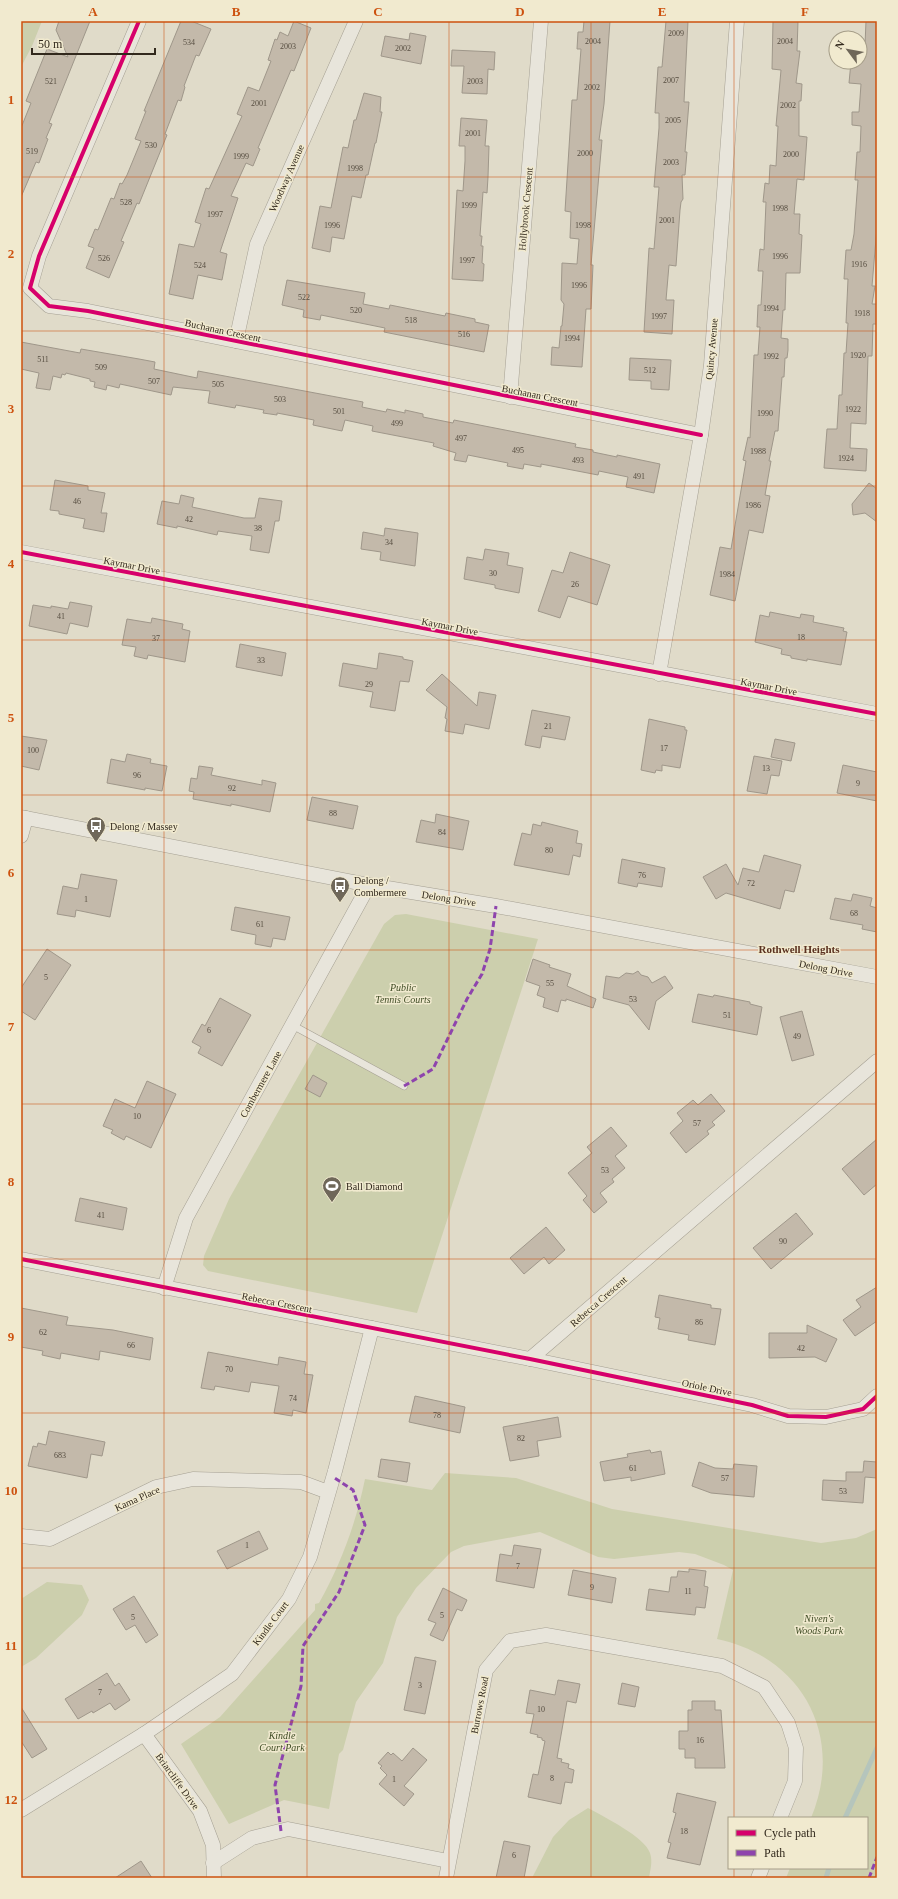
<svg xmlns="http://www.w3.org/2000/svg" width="898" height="1899" viewBox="0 0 898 1899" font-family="'Times New Roman',serif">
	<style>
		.green { fill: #cccfad }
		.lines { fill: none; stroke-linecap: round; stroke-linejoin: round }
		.stream { stroke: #b5c5bc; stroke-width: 5 }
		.building { fill: #c3b9aa; stroke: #9f978a }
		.service-casing { stroke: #a5a093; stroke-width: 8 }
		.minor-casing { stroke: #a5a093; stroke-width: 15 }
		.service { stroke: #e8e5db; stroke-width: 7 }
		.minor { stroke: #e8e5db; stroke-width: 14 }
		.quiet { stroke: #8e44ad; stroke-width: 3; stroke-dasharray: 6 3; stroke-linecap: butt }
		.cycleway-casing { stroke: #f1eacf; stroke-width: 6 }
		.cycleway { stroke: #d6006c; stroke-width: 4 }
		.grid { fill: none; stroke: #cd520f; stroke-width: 1; stroke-opacity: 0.55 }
		.labels { text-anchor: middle; stroke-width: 3; stroke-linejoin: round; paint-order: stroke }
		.number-label { font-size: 8px; fill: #564d40 }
		.street-label { font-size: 10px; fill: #32291d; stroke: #f1eacf }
		.poi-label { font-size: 10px; fill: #32291d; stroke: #f1eacf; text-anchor: start }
		.park-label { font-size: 10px; font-style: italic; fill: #3f4c25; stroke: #f1eacf }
		.neighbourhood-label { font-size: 11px; font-weight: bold; fill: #5a3120; stroke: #f1eacf }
		.neatline { fill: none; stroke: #cd520f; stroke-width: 1.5 }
		.grid-label { font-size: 13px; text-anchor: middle; font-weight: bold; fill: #cd520f }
	</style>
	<rect width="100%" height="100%" fill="#e0dbc9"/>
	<g class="green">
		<polygon points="21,21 42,21 32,46 21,67"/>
		<polygon points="406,914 538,939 417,1313 208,1271 203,1265 204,1256 229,1199 384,924 395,915"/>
		<path d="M 445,1473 L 516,1478 L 612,1509 L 821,1543 L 856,1538 L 877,1529 L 877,1878 L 786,1878 L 790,1868 L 867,1868 L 867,1818 L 811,1818 C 845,1737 803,1657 717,1639 L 733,1570 L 724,1565 L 695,1554 L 679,1552 L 614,1559 L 598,1557 L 540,1532 L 464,1546 L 451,1552 L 416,1588 L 397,1617 L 383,1663 L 356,1702 L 343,1750 L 339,1754 L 329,1809 L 284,1800 L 229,1824 L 181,1744 L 220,1717 L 315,1610 L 315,1604 L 319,1603 C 341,1564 356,1523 365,1479 L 432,1490 Z"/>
		<polygon points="47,1582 82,1585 89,1600 82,1615 36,1658 21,1667 21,1599"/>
		<path d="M 588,1808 C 604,1817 645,1837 650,1853 C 653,1862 650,1870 649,1878 L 532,1878 L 553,1837 L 569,1820 Z"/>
	</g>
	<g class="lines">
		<g class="stream">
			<polyline points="845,1818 877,1748"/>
			<polyline points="826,1878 829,1868"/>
		</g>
	</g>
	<g class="building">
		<polygon points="59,21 90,21 49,123 52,124 46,138 48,139 39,163 36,162 21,197 21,128 31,103 26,101 47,49 68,57 56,30"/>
		<polygon points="181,21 191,21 211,29 199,56 196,55 184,86 185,87 181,101 178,100 165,134 167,135 139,204 137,203 121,241 124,242 109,278 86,268 94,248 88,246 95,229 98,230 111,198 114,199 120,183 122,184 127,175 141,141 135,139 146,111 144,111"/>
		<polygon points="294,21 311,28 294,71 291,70 258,148 260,149 253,166 246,163 231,196 238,198 220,252 227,254 222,280 198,275 193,299 169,294 179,244 194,247 201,224 195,222 206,188 209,189 242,116 237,114 248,87 259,91 271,61 268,60 275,39 277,40 280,32 288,36"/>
		<polygon points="584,21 610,21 604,104 599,140 602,140 591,265 593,265 591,309 586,309 582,367 551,365 552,347 559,348 561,326 562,326 564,304 561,300 562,263 577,264 579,239 570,238 571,212 565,211 572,100 577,100 581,49 577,49 578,32 583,32"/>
		<polygon points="666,21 688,21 684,102 689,102 685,152 687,152 685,175 682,175 683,199 681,202 680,210 676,266 669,265 666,300 674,300 672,334 644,332 649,248 654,249 659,187 654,187 659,128 659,113 655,113 658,67 662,67"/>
		<polygon points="773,21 798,21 797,51 800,51 796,83 802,84 801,101 799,101 799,136 807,137 804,180 797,179 794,214 800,214 799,234 802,235 800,273 786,273 785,310 783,310 781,338 788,339 788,350 787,358 785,358 784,377 782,377 778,431 775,431 769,461 771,461 765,495 770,496 763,533 749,530 735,601 710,595 720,547 731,549 746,461 743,460 748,437 750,438 754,355 758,355 760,327 757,327 758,305 761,305 763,271 758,271 760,249 764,250 766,202 763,202 765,183 769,184 770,165 776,166 778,126 776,126 781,70 772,69"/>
		<polygon points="866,21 877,21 877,227 872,286 875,286 872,304 877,304 877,324 873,324 872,356 868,356 866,424 851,423 850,448 867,449 866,471 824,468 827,429 837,429 839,395 842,395 844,353 846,353 848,323 846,323 848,279 844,279 846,250 851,250 854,234 858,180 855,180 857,152 860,152 861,126 852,125 852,112 859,112 861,84 849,83 851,62 860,62 860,45 865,45"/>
		<polygon points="410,33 426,36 421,64 381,56 385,36 409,40"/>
		<polygon points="452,50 495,52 494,70 488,69 487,94 462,93 464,66 451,66"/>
		<polygon points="364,93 381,97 380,112 382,112 376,143 375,143 368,175 366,175 361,198 352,196 344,239 332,237 330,252 312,248 320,206 331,208 343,147 348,148 354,120 356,120"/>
		<polygon points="461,118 487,120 485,146 489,146 488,177 487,193 483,192 480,236 482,236 481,246 483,246 482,263 484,264 483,281 452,279 457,190 463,191 465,161 465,146 459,146"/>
		<polygon points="287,280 365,293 363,304 389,309 390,305 445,316 446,313 475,319 475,322 489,325 484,352 384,332 385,328 321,315 320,320 303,317 304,310 282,305"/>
		<polygon points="21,342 80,353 81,349 139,359 155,362 154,369 197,378 198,371 363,402 362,407 386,412 387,409 405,413 405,410 423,414 423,417 453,423 454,420 576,444 575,447 593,450 593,452 617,457 617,455 660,464 654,493 626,487 628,477 599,471 598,475 541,464 541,467 524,464 523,469 507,466 508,463 468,455 466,462 454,460 456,453 433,446 434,443 372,431 373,426 345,420 342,431 313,425 314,420 277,413 277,415 263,413 264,410 236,405 235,408 208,403 210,391 173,387 171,395 120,384 119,388 107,385 106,390 94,387 95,382 90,381 90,379 66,373 65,375 62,374 61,378 53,376 50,390 36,388 39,373 21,369"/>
		<polygon points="630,358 671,360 669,390 651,389 651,381 629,380"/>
		<polygon points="55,480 88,486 88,490 105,493 101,513 107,513 104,532 83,528 85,519 59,514 59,511 50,510"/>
		<polygon points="869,483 877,489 877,522 865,513 853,515 852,504"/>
		<polygon points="181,495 194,498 192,507 244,518 255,518 259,498 282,501 279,521 275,521 269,553 250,550 252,536 218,531 217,535 177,526 177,528 157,524 162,501 179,504"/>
		<polygon points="385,528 418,533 415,566 380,560 381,552 361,549 363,532 384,536"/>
		<polygon points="485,549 509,553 507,565 523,568 519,593 499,589 495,588 495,585 464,579 467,557 483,560"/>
		<polygon points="570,552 610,565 597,605 568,596 560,618 538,611 552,570 563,573"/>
		<polygon points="70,602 92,606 88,627 70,623 67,634 29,626 33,605 51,608 51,606 68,609"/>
		<polygon points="770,612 800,618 801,614 814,616 813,622 844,628 843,631 847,632 841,665 807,659 807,661 791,658 791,656 781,654 782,649 755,642 760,615 769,617"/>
		<polygon points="152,618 183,624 182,629 190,631 185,662 148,655 147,659 134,656 136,647 122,645 127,619 151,623"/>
		<polygon points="240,644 286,653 282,676 236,667"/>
		<polygon points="379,653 403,657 403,659 413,661 409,682 400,681 395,711 370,707 373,692 339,686 343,663 377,669"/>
		<polygon points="442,674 477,706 479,692 496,695 489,729 465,724 463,734 445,731 447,719 445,718 447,707 426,690"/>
		<polygon points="532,710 570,717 565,740 542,736 540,748 525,745"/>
		<polygon points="649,719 685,727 685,730 687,730 680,768 662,765 662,771 656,770 655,773 641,770"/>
		<polygon points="21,736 47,740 39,770 21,766"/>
		<polygon points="775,739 795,743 791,761 771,757"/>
		<polygon points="127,754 151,759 150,763 167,766 162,791 145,788 145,790 107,783 111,759 125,762"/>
		<polygon points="754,756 782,761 779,776 771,775 767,794 747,791"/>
		<polygon points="843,765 877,772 877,801 837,793"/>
		<polygon points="199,766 213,768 211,775 262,785 262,780 276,783 270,812 231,804 231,806 193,799 194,792 189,791 191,778 197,779"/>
		<polygon points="312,797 358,806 353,829 307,820"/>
		<polygon points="436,814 469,821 463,850 416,842 421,820 435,823"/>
		<polygon points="542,822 578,831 576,843 582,844 580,857 573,855 569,875 514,865 522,833 531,835 533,824 541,826"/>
		<polygon points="764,855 801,865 794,892 785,890 780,909 726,893 716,899 703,877 726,864 738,885 743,868 759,872"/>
		<polygon points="622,859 665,868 662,887 638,883 637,887 618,883"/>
		<polygon points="81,874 117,880 110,917 76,910 75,917 57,914 63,886 78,889"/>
		<polygon points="853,894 872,898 870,906 877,908 877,932 862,929 863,925 830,919 835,898 851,901"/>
		<polygon points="235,907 290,917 285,940 273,938 271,947 255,944 256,935 231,930"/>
		<polygon points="47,949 71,965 35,1020 21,1011 21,988"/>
		<polygon points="533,959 550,965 549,967 571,974 567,986 596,999 593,1008 566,999 566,1001 561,1000 558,1012 543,1007 545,998 537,995 540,986 526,981"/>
		<polygon points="638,971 641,975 648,977 652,983 665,976 673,988 656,1001 649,1030 629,1005 603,998 606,976 619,978 626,973 633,974"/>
		<polygon points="698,994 713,997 714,995 750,1002 750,1004 762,1007 757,1035 692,1022"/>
		<polygon points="220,998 251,1015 222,1066 198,1053 201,1047 192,1042 202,1024 205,1026"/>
		<polygon points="802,1011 814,1055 792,1061 780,1017"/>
		<polygon points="313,1075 327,1083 320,1097 305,1089"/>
		<polygon points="147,1081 176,1094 151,1148 126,1136 124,1140 111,1133 113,1130 103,1126 115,1099 135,1108"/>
		<polygon points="711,1094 725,1111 712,1122 715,1125 707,1131 709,1134 686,1153 670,1133 683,1121 677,1113 693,1100 698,1105"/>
		<polygon points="611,1127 627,1146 615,1156 625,1168 612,1179 614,1182 600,1193 607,1202 594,1213 583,1200 587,1196 568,1173 592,1153 587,1147"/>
		<polygon points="877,1139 877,1184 864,1195 842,1169"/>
		<polygon points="80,1198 127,1208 123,1230 75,1221"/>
		<polygon points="796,1213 813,1234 771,1269 753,1248"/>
		<polygon points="546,1227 565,1250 549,1264 544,1257 524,1274 510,1258"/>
		<polygon points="877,1287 877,1321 855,1336 843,1320 861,1307 856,1300"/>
		<polygon points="659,1295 711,1305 711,1308 721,1309 715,1345 688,1340 689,1335 658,1329 660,1318 655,1317"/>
		<polygon points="21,1308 68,1317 66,1325 113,1330 153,1338 150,1360 100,1351 99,1360 61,1353 60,1359 42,1355 43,1351 21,1347"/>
		<polygon points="807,1325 837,1339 826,1362 815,1357 769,1358 769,1333 807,1333"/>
		<polygon points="208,1352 278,1365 279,1357 306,1362 304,1374 313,1375 306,1413 293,1410 292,1416 274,1413 279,1386 251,1382 249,1392 215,1386 214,1390 201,1388"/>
		<polygon points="415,1396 465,1407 460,1433 409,1422"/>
		<polygon points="558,1417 561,1437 537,1441 539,1456 510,1461 503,1427"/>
		<polygon points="49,1431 105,1442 102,1456 91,1454 87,1478 28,1466 33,1446 37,1447 38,1443 46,1445"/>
		<polygon points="650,1450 651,1453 661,1451 665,1474 631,1481 631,1477 604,1481 600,1462 628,1457 627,1454"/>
		<polygon points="381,1459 410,1463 407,1482 378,1477"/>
		<polygon points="864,1461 877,1462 877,1478 865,1477 863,1503 822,1500 823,1480 846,1481 846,1472 863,1472"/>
		<polygon points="699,1462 715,1468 733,1469 734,1464 757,1466 754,1497 711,1493 692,1486"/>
		<polygon points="259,1531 268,1549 227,1569 217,1551"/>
		<polygon points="514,1545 541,1549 534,1588 496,1581 500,1554 512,1556"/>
		<polygon points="689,1569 706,1571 704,1586 708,1587 705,1608 696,1607 695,1615 646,1610 649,1589 669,1592 671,1577 677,1577 678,1571 689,1572"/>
		<polygon points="573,1570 616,1578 612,1603 568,1595"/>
		<polygon points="443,1588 467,1600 462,1611 457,1609 443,1641 430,1635 436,1623 428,1620"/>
		<polygon points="134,1596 158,1635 146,1643 135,1625 126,1630 113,1609"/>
		<polygon points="415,1657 436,1661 425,1714 404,1710"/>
		<polygon points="107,1673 115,1686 119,1683 130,1700 115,1710 110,1703 93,1713 92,1711 78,1719 65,1699"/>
		<polygon points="558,1680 580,1684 576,1703 567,1701 557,1758 562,1759 561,1762 569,1764 568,1768 574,1770 572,1783 565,1782 561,1804 528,1797 533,1774 538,1775 545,1741 542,1740 542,1738 537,1737 538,1735 530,1733 534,1714 526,1713 530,1690 555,1695"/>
		<polygon points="622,1683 639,1687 635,1707 618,1704"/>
		<polygon points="692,1701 715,1701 715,1710 721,1710 725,1768 695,1768 695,1758 685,1758 685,1749 679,1749 679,1731 688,1731 688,1710 692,1710"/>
		<polygon points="21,1707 47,1749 32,1758 21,1741"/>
		<polygon points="413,1748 427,1760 404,1786 414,1794 404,1806 379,1784 387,1775 380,1768 382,1766 378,1763 388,1752 391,1755 393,1753 402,1761"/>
		<polygon points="677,1793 716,1802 700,1865 667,1858 671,1843 668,1842 676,1813 673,1812"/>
		<polygon points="504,1841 530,1846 524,1878 496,1878"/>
		<polygon points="141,1861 152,1878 115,1878"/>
	</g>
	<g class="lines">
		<g class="service-casing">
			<polyline id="service" points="292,1025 404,1086"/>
		</g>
		<g class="minor-casing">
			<g id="minor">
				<polyline points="139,21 39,256 30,288 49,306 88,311 701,435"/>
				<polyline points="236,341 257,244 356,21"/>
				<polyline points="510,397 541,21"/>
				<polyline points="21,552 877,714"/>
				<polyline points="659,674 701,435 711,365 737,21"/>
				<polyline points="21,817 369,885 496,906 877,977"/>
				<polyline points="21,836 26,818"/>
				<polyline points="21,1259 530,1359 752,1405 788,1416 826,1417 863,1409 877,1396"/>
				<polyline points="164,1288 186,1218 369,885"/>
				<polyline points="530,1359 877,1061"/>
				<polyline points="21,1536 50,1539 156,1487 193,1479 301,1482 328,1492"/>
				<polyline points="144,1734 200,1811 213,1845 214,1878"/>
				<polyline points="21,1810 144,1734 232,1674 289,1599 310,1557 335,1471 372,1328"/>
				<polyline points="213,1863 252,1838 288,1829 448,1861"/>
				<polyline points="446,1878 486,1670 510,1641 546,1635 722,1666 764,1687 788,1723 796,1748 795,1781 780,1818"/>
				<polyline points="758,1878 762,1868"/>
			</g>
		</g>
		<use href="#service" class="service"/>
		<use href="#minor" class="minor"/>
		<g class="quiet">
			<polyline points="404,1086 433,1069 467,999 482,974 490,949 496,906"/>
			<polyline points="281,1831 275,1785 301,1686 303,1646 339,1592 365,1525 353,1490 333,1477"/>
			<polyline points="869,1878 877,1857"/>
		</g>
		<g class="cycleway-casing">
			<g id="cycleway">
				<polyline points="139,21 39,256 30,288 49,306 88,311 701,435"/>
				<polyline points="21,552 877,714"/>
				<polyline points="21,1259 530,1359 752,1405 788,1416 826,1417 863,1409 877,1396"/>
			</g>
		</g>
		<use href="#cycleway" class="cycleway"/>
	</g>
	<path class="grid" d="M 164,21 L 164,1878M 307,21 L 307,1878M 449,21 L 449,1878M 591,21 L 591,1878M 734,21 L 734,1818M 21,177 L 877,177M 21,331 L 877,331M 21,486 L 877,486M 21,640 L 877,640M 21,795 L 877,795M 21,950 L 877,950M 21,1104 L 877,1104M 21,1259 L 877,1259M 21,1413 L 877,1413M 21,1568 L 877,1568M 21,1722 L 877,1722M 734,1868 L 734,1878"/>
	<defs>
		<g id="bus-pin" transform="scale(1)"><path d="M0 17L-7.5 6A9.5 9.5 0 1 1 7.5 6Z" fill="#6f6759" stroke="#f1eacf"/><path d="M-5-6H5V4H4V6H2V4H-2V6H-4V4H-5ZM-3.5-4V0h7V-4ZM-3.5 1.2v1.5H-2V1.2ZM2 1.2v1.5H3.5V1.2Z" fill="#fff"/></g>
		<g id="stadium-pin" transform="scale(1)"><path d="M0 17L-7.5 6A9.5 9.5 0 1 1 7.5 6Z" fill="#6f6759" stroke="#f1eacf"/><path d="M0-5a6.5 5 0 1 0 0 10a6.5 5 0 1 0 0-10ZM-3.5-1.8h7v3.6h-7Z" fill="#fff"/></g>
	</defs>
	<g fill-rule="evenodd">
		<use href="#bus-pin" x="96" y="826"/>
		<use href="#bus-pin" x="340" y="886"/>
		<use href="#stadium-pin" x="332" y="1186"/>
	</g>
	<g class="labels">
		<g class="number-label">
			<text x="676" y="36">2009</text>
			<text x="593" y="44">2004</text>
			<text x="785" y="44">2004</text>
			<text x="189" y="45">534</text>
			<text x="288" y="49">2003</text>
			<text x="403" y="51">2002</text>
			<text x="671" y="83">2007</text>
			<text x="51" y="84">521</text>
			<text x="475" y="84">2003</text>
			<text x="592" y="90">2002</text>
			<text x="259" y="106">2001</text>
			<text x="788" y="108">2002</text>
			<text x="673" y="123">2005</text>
			<text x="473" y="136">2001</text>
			<text x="151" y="148">530</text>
			<text x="32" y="154">519</text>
			<text x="585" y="156">2000</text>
			<text x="791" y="157">2000</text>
			<text x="241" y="159">1999</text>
			<text x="671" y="165">2003</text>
			<text x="355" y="171">1998</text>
			<text x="126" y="205">528</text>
			<text x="469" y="208">1999</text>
			<text x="780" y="211">1998</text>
			<text x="215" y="217">1997</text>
			<text x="667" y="223">2001</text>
			<text x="332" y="228">1996</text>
			<text x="583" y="228">1998</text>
			<text x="780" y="259">1996</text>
			<text x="104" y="261">526</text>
			<text x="467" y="263">1997</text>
			<text x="859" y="267">1916</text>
			<text x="200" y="268">524</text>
			<text x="579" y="288">1996</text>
			<text x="304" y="300">522</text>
			<text x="771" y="311">1994</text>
			<text x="356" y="313">520</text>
			<text x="862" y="316">1918</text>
			<text x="659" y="319">1997</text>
			<text x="411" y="323">518</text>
			<text x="464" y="337">516</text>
			<text x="572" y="341">1994</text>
			<text x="858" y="358">1920</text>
			<text x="771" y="359">1992</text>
			<text x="43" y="362">511</text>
			<text x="101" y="370">509</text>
			<text x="650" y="373">512</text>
			<text x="154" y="384">507</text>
			<text x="218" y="387">505</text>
			<text x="280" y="402">503</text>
			<text x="853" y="412">1922</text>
			<text x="339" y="414">501</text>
			<text x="765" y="416">1990</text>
			<text x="397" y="426">499</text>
			<text x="461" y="441">497</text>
			<text x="518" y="453">495</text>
			<text x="758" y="454">1988</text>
			<text x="846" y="461">1924</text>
			<text x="578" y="463">493</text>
			<text x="639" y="479">491</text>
			<text x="77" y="504">46</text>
			<text x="753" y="508">1986</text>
			<text x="189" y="522">42</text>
			<text x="258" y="531">38</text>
			<text x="389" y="545">34</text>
			<text x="493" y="576">30</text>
			<text x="727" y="577">1984</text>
			<text x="575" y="587">26</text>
			<text x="61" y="619">41</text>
			<text x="801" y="640">18</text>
			<text x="156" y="641">37</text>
			<text x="261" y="663">33</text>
			<text x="369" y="687">29</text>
			<text x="548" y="729">21</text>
			<text x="664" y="751">17</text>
			<text x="33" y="753">100</text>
			<text x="766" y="771">13</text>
			<text x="137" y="778">96</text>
			<text x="858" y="786">9</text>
			<text x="232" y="791">92</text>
			<text x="333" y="816">88</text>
			<text x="442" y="835">84</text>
			<text x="549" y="853">80</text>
			<text x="642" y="878">76</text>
			<text x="751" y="886">72</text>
			<text x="86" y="902">1</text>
			<text x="854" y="916">68</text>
			<text x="260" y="927">61</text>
			<text x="46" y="980">5</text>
			<text x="550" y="986">55</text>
			<text x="633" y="1002">53</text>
			<text x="727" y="1018">51</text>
			<text x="209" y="1033">6</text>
			<text x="797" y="1039">49</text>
			<text x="137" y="1119">10</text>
			<text x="697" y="1126">57</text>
			<text x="605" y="1173">53</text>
			<text x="101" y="1218">41</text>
			<text x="783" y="1244">90</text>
			<text x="699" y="1325">86</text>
			<text x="43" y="1335">62</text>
			<text x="131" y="1348">66</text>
			<text x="801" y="1351">42</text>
			<text x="229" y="1372">70</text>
			<text x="293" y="1401">74</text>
			<text x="437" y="1418">78</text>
			<text x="521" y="1441">82</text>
			<text x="60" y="1458">683</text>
			<text x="633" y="1471">61</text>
			<text x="725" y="1481">57</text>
			<text x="843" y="1494">53</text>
			<text x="247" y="1548">1</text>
			<text x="518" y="1569">7</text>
			<text x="592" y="1590">9</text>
			<text x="688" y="1594">11</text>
			<text x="442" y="1618">5</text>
			<text x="133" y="1620">5</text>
			<text x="420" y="1688">3</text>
			<text x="100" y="1695">7</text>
			<text x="541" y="1712">10</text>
			<text x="700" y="1743">16</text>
			<text x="552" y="1781">8</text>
			<text x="394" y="1782">1</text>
			<text x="684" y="1834">18</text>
			<text x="514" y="1858">6</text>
		</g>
		<g class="street-label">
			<text transform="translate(286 178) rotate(-66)" y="4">Woodway Avenue</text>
			<text transform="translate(525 209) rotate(-85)" y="4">Hollybrook Crescent</text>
			<text transform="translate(223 330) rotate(12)" y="4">Buchanan Crescent</text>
			<text transform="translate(711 349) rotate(-85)" y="4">Quincy Avenue</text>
			<text transform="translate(540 395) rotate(11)" y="4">Buchanan Crescent</text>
			<text transform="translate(132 565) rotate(11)" y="4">Kaymar Drive</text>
			<text transform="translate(450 626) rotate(11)" y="4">Kaymar Drive</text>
			<text transform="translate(769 686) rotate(11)" y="4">Kaymar Drive</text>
			<text transform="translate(449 898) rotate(9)" y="4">Delong Drive</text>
			<text transform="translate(826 968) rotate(11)" y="4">Delong Drive</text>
			<text transform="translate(260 1084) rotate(-61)" y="4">Combermere Lane</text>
			<text transform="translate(598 1301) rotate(-41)" y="4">Rebecca Crescent</text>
			<text transform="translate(277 1302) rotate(11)" y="4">Rebecca Crescent</text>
			<text transform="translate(707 1387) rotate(12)" y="4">Oriole Drive</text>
			<text transform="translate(137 1498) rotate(-24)" y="4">Kama Place</text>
			<text transform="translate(270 1623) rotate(-53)" y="4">Kindle Court</text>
			<text transform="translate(479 1705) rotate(-79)" y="4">Burrows Road</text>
			<text transform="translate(178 1781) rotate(54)" y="4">Briarcliffe Drive</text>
		</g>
		<g class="poi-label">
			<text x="110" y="830">Delong / Massey</text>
			<text x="354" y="884">Delong /<tspan x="354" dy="12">Combermere</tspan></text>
			<text x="346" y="1190">Ball Diamond</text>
		</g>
		<g class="park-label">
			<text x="403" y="991">Public<tspan x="403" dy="12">Tennis Courts</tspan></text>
			<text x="819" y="1622">Niven's<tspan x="819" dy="12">Woods Park</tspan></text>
			<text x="282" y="1739">Kindle<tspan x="282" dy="12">Court Park</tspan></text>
		</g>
		<g class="neighbourhood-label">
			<text x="799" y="953">Rothwell Heights</text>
		</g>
	</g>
	<rect width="898" height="1899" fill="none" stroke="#f1eacf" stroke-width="44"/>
	<rect x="728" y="1817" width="140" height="52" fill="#f1eacf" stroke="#a59d88"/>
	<rect x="736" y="1830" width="20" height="6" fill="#d6006c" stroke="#a59d88"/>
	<text x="764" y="1837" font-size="12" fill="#32291d">Cycle path</text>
	<rect x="736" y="1850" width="20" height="6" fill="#8e44ad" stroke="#a59d88"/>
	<text x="764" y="1857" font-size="12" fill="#32291d">Path</text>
	<g transform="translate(848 50) rotate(302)"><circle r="19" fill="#f1eacf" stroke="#a59d88"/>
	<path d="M0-3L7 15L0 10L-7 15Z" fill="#6f6759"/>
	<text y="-6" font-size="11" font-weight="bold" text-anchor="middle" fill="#32291d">N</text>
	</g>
	<path d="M32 48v6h123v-6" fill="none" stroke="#32291d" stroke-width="2"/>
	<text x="38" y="48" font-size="12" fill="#32291d" stroke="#f1eacf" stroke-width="3" paint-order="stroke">50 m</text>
	<rect x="22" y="22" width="854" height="1855" class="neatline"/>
	<g class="grid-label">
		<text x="93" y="16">A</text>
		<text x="236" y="16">B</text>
		<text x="378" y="16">C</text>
		<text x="520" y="16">D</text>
		<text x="662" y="16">E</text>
		<text x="805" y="16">F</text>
		<text x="11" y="104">1</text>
		<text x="11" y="258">2</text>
		<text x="11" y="413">3</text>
		<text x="11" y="568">4</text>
		<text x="11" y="722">5</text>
		<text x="11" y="877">6</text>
		<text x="11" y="1031">7</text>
		<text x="11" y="1186">8</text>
		<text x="11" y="1341">9</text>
		<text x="11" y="1495">10</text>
		<text x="11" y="1650">11</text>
		<text x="11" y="1804">12</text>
	</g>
</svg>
